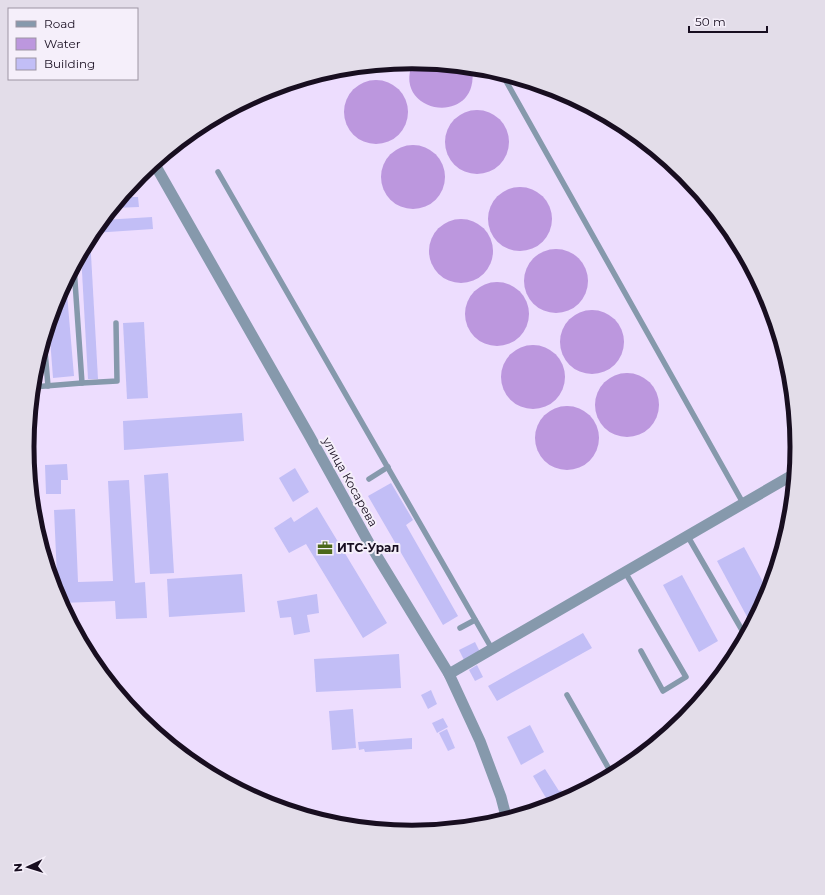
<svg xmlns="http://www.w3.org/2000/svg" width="825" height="895" viewBox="0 0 825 895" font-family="Montserrat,sans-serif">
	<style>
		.water { fill: #bc97de }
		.building { fill: #c2bef6 }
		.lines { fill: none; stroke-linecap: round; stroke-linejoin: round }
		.lane { stroke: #8699ac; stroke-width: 5.5 }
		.street { stroke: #8699ac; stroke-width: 11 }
		.labels { text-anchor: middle; stroke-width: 4; stroke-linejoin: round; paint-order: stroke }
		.street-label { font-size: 12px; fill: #180e20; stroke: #f5effa }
		.poi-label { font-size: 12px; font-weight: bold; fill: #180e20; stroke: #f5effa; text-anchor: start }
		.rim { fill: none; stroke: #180e20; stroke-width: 5 }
	</style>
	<rect width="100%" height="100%" fill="#edddfe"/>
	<g class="water">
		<path d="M 413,62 L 472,68 C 481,128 390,115 413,62 Z"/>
		<circle cx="376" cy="112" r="32"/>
		<circle cx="477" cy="142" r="32"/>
		<circle cx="413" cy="177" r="32"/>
		<circle cx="520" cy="219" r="32"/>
		<circle cx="461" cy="251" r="32"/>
		<circle cx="556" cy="281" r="32"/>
		<circle cx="497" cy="314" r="32"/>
		<circle cx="592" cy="342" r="32"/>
		<circle cx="533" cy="377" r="32"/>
		<circle cx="627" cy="405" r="32"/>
		<circle cx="567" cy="438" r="32"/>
	</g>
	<g class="building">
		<polygon points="130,187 132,187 132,197 138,197 139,207 113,208"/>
		<polygon points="152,217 153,229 93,233 103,220"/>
		<polygon points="90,237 98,379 88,379 81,254"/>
		<polygon points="66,282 74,376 53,378 49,325 56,300"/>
		<polygon points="144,322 148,398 127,399 123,323"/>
		<polygon points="40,354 42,377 34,377 34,372"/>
		<polygon points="242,413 244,441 124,450 123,421"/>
		<polygon points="67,464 68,480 61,480 61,494 46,494 45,465"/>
		<polygon points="295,468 309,492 293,502 279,478"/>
		<polygon points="168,473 174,573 150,574 144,475"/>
		<polygon points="129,480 135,583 145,582 147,618 116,619 115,601 61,603 58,599 54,510 75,509 78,582 113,581 108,481"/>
		<polygon points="391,483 413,520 406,525 458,616 443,625 368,496"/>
		<polygon points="317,507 387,623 363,638 306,544 289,553 274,528 291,517 294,522"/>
		<polygon points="744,547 769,593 752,626 717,561"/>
		<polygon points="242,574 245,612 169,617 167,579"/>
		<polygon points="682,575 718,641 699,652 663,585"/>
		<polygon points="317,594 319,613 307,615 310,632 294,635 291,617 280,618 277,601"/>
		<polygon points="583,633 592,648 497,701 488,686"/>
		<polygon points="475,642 480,652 464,660 459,650"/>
		<polygon points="399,654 401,688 316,692 314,659"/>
		<polygon points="477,665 483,677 475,681 469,670"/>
		<polygon points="431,690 437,704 428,709 421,695"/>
		<polygon points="353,709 356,748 332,750 329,711"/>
		<polygon points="443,718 448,727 437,733 432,723"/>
		<polygon points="530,725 544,752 521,765 507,737"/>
		<polygon points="447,729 455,748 448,751 439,733"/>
		<polygon points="412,738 412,749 365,752 364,749 359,750 358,742"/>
		<polygon points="545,769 559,791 561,790 566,799 558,804 521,815 520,813 546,798 533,776"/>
	</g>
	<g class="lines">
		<g class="lane">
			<polyline points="502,74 743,503"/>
			<polyline points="218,172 492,649"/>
			<polyline points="44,339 48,386"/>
			<polyline points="82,383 117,381 116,323"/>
			<polyline points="33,387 82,383 74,267"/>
			<polyline points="369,479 388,467"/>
			<polyline points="687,535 746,637"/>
			<polyline points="625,572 686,677 663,691 641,651"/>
			<polyline points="460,628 475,620"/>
			<polyline points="567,695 613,776"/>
		</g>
		<g class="street">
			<polyline points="154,163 309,435 369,543 449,674 480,741 501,797 507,820"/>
			<polyline points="449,674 796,473"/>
		</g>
	</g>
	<defs>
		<g id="office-bare" transform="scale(1.2)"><path d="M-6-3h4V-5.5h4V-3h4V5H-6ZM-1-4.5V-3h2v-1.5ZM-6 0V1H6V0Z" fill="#4c681c" stroke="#f5effa" stroke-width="2.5" paint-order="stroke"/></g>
	</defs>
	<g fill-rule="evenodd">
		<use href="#office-bare" x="325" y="548"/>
	</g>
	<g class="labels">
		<g class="street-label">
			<text transform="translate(350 482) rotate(61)" y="4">улица Косарева</text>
		</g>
		<g class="poi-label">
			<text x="337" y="552">ИТС-Урал</text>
		</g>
	</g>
	<path d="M0 0H825V895H0ZM34 447a378 378 0 1 1 756 0a378 378 0 1 1-756 0Z" fill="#e3dde9" fill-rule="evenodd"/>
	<path class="rim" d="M34 447a378 378 0 1 1 756 0a378 378 0 1 1-756 0Z"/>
	<rect x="8" y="8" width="130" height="72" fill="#f5effa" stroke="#9d95a3"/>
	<rect x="16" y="21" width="20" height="6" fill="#8699ac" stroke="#9d95a3"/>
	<text x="44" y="28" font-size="12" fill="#180e20">Road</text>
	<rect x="16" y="38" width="20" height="12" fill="#bc97de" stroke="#9d95a3"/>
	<text x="44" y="48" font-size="12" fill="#180e20">Water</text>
	<rect x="16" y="58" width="20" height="12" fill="#c2bef6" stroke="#9d95a3"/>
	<text x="44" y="68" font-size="12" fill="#180e20">Building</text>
	<g transform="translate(28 867) rotate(266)" stroke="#f5effa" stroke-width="3" paint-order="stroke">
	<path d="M0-3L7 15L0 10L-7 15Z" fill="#180e20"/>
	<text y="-6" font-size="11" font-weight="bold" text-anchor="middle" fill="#180e20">N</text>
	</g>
	<path d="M689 26v6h78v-6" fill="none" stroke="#180e20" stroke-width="2"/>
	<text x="695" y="26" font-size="12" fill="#180e20" stroke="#f5effa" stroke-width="3" paint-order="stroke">50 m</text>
</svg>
